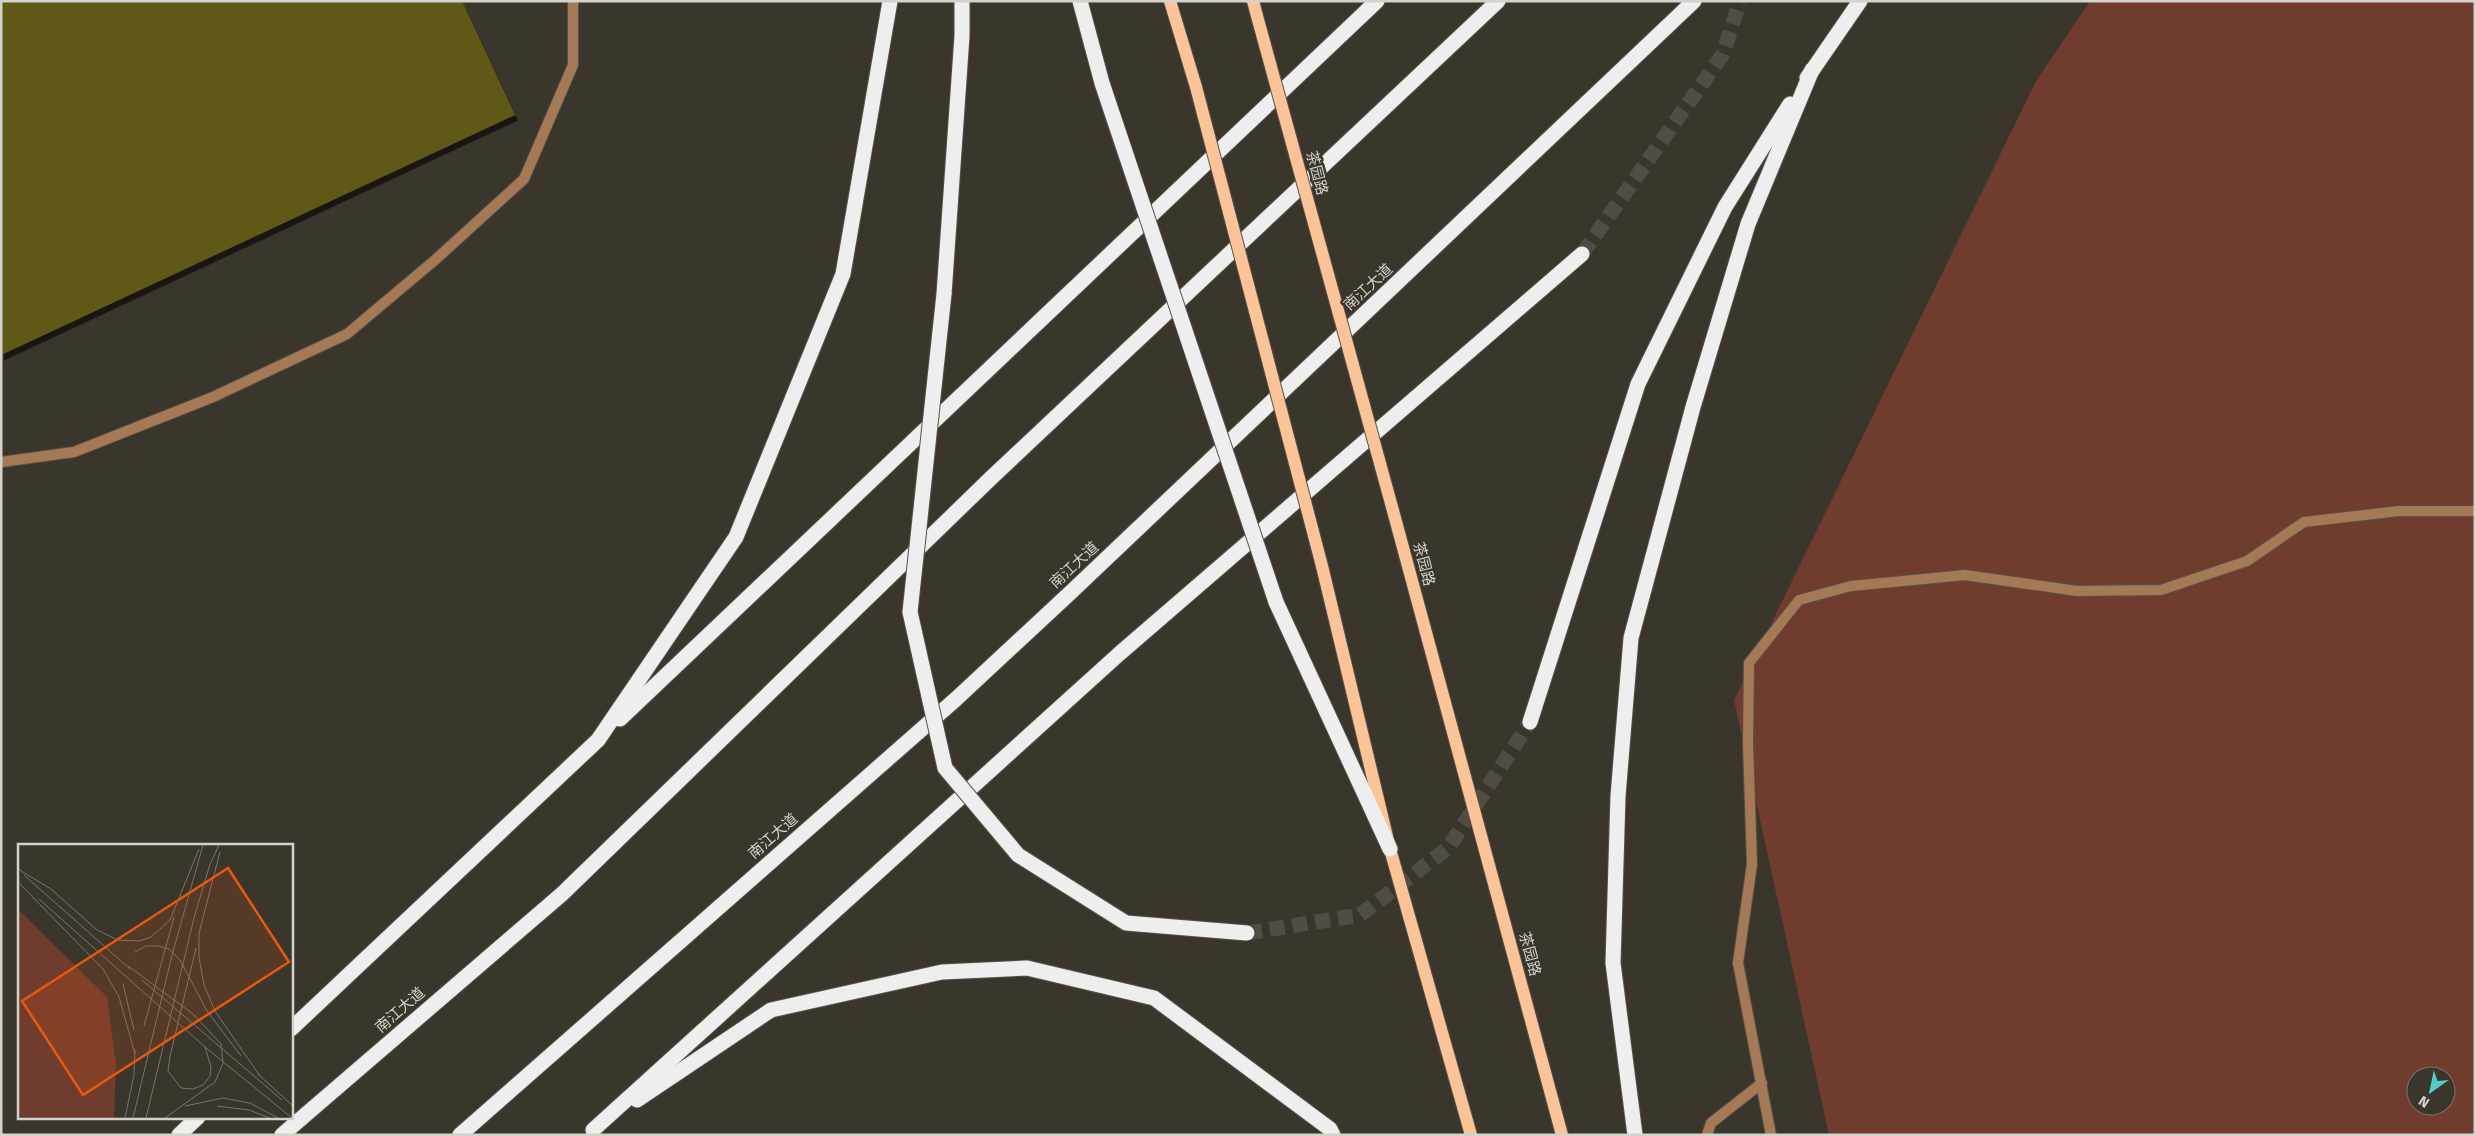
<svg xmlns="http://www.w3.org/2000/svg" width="2476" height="1136" viewBox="0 0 2476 1136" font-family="'Fira Sans','Noto Sans SC',sans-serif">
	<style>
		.green { fill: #703c2d; fill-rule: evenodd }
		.building { fill: #5f5916; filter: url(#shadow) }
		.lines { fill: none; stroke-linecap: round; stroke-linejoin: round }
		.highway-tunnel { stroke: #524d44; stroke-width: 15; stroke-dasharray: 15 8; stroke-linecap: butt }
		.street-casing { stroke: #575249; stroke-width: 12 }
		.primary-casing { stroke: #575249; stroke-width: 14 }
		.highway-casing { stroke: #575249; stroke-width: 17 }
		.street { stroke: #a57955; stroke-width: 10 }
		.primary { stroke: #fac498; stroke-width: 12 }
		.highway { stroke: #eee; stroke-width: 15 }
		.primary-bridge-casing { stroke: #575249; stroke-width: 14; stroke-linecap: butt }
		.highway-bridge-casing { stroke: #575249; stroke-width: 17; stroke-linecap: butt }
		.primary-bridge { stroke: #fac498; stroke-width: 12 }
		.highway-bridge { stroke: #eee; stroke-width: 15 }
		.labels { text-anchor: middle; stroke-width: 5; stroke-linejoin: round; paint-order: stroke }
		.street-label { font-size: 15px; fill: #d5d1cb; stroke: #3b362c }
		.inset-road { fill: none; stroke: #79746c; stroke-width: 1 }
		.view { fill: #e8590c; fill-opacity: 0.15; stroke: #e8590c; stroke-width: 2.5 }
		.inset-edge { fill: none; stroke: #d5d1cb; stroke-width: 2.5 }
	</style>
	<defs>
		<filter id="shadow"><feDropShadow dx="3" dy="5.5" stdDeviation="0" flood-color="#0009"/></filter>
	</defs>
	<rect width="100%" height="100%" fill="#3b362c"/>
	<path class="green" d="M 2090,1 L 2475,1 L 2475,1135 L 1829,1135 L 1734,700 L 2036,81 ZM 2416,1076 L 2446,1076 L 2446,1106 L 2416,1106 Z"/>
	<polygon class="building" points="1,1 462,1 515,115 1,355"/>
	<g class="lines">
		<g class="highway-tunnel">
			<polyline points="1582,254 1723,54 1740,1"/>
			<polyline points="1247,933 1360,915 1448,848 1530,722"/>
		</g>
		<g class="street-casing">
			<g id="street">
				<polyline points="1,462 74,452 213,397 347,334 435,260 524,179 573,65 573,1"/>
				<polyline points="1707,1135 1711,1123 1762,1083"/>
				<polyline points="1771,1135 1738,963 1752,864 1748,744 1749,663 1799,600 1851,586 1965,575 2077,591 2161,590 2247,561 2304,522 2399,511 2475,511"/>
			</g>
		</g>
		<g class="primary-casing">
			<g id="primary">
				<polyline points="1170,1 1196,87"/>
				<polyline points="1253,1 1257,16"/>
				<polyline points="1392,507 1562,1135"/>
				<polyline points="1322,566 1390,849 1471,1135"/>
			</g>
		</g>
		<g class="highway-casing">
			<g id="highway">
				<polyline points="1807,78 1860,1"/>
				<polyline points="944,294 962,36 962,1"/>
				<polyline points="1276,602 1390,849"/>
				<polyline points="620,719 1377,1"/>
				<polyline points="1530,722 1638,384 1725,207 1790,104"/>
				<polyline points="291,1029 598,740 736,537 843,274 890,1"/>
				<polyline points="637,1100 771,1010 942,972 1027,968 1154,998 1330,1129 1333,1135"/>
				<polyline points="593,1130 1119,654 1582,254"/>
				<polyline points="179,1135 198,1117"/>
				<polyline points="282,1135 562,894 991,478 1498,1"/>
				<polyline points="460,1135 956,699 1070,593 1694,1"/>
				<polyline points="1635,1135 1613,963 1618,796 1631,638 1693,407 1748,224 1812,70"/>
			</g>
		</g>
		<use href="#street" class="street"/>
		<use href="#primary" class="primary"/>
		<use href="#highway" class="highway"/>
		<g class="primary-bridge-casing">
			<g id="primary-bridge">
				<polyline points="1257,16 1392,507"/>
				<polyline points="1196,87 1322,566"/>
			</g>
		</g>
		<g class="highway-bridge-casing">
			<g id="highway-bridge">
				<polyline points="1080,1 1102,83 1276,602"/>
				<polyline points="944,294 910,612 945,768 1018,855 1126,923 1247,933"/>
			</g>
		</g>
		<use href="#primary-bridge" class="primary-bridge"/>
		<use href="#highway-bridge" class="highway-bridge"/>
	</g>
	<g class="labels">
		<g class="street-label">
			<text transform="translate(1317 173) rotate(75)" y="5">茶园路</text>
			<text transform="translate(1368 287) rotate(-43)" y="5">南江大道</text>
			<text transform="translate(1424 564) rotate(75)" y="5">茶园路</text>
			<text transform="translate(1074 565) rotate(-43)" y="5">南江大道</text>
			<text transform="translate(773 836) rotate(-41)" y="5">南江大道</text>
			<text transform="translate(1530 954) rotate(75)" y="5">茶园路</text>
			<text transform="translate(400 1010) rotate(-41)" y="5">南江大道</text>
		</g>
	</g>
	<g transform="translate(18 844)">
		<rect width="275" height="275" fill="#3b362c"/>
		<path d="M 0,65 L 89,153 L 98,221 L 96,274 L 0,274 Z" fill="#703c2d"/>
		<path class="inset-road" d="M 202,8 L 181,89 L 181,113 L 186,141 L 197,167 L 242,232M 0,25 L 33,45 L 79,86 L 100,96 L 121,97 L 133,93 L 152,76 L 181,5M 6,31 L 112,125M 0,38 L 85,125 L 101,153 L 117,210M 21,55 L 187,203 L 274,274M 178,104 L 152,212 L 150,227 L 163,244 L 175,245 L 185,241 L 192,232 L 193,223 L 187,203M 117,108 L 128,102 L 140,102 L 151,105 L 162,116 L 189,167 L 223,212M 110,122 L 175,170 L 203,200 L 205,219 L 197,238 L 147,274M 124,136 L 264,256M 105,140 L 116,186M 126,182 L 156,73M 240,230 L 275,262M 167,262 L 205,254 L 232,259 L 260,274M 199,262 L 231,266 L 252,274M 107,274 L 116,231 L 117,205M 115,274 L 154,111 L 185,1M 128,274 L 176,74 L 192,20 L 201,1"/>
		<path class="view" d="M 210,24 L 271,118 L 65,251 L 4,157 Z"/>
		<rect width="275" height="275" class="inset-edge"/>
	</g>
	<rect width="2476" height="1136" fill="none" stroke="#d5d1cb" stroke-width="5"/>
	<g transform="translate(2431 1091) rotate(213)"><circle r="24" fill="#3b362c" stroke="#79746c"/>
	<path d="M0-4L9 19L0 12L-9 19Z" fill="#52cdcc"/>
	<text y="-8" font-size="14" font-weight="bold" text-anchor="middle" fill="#d5d1cb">N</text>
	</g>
</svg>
